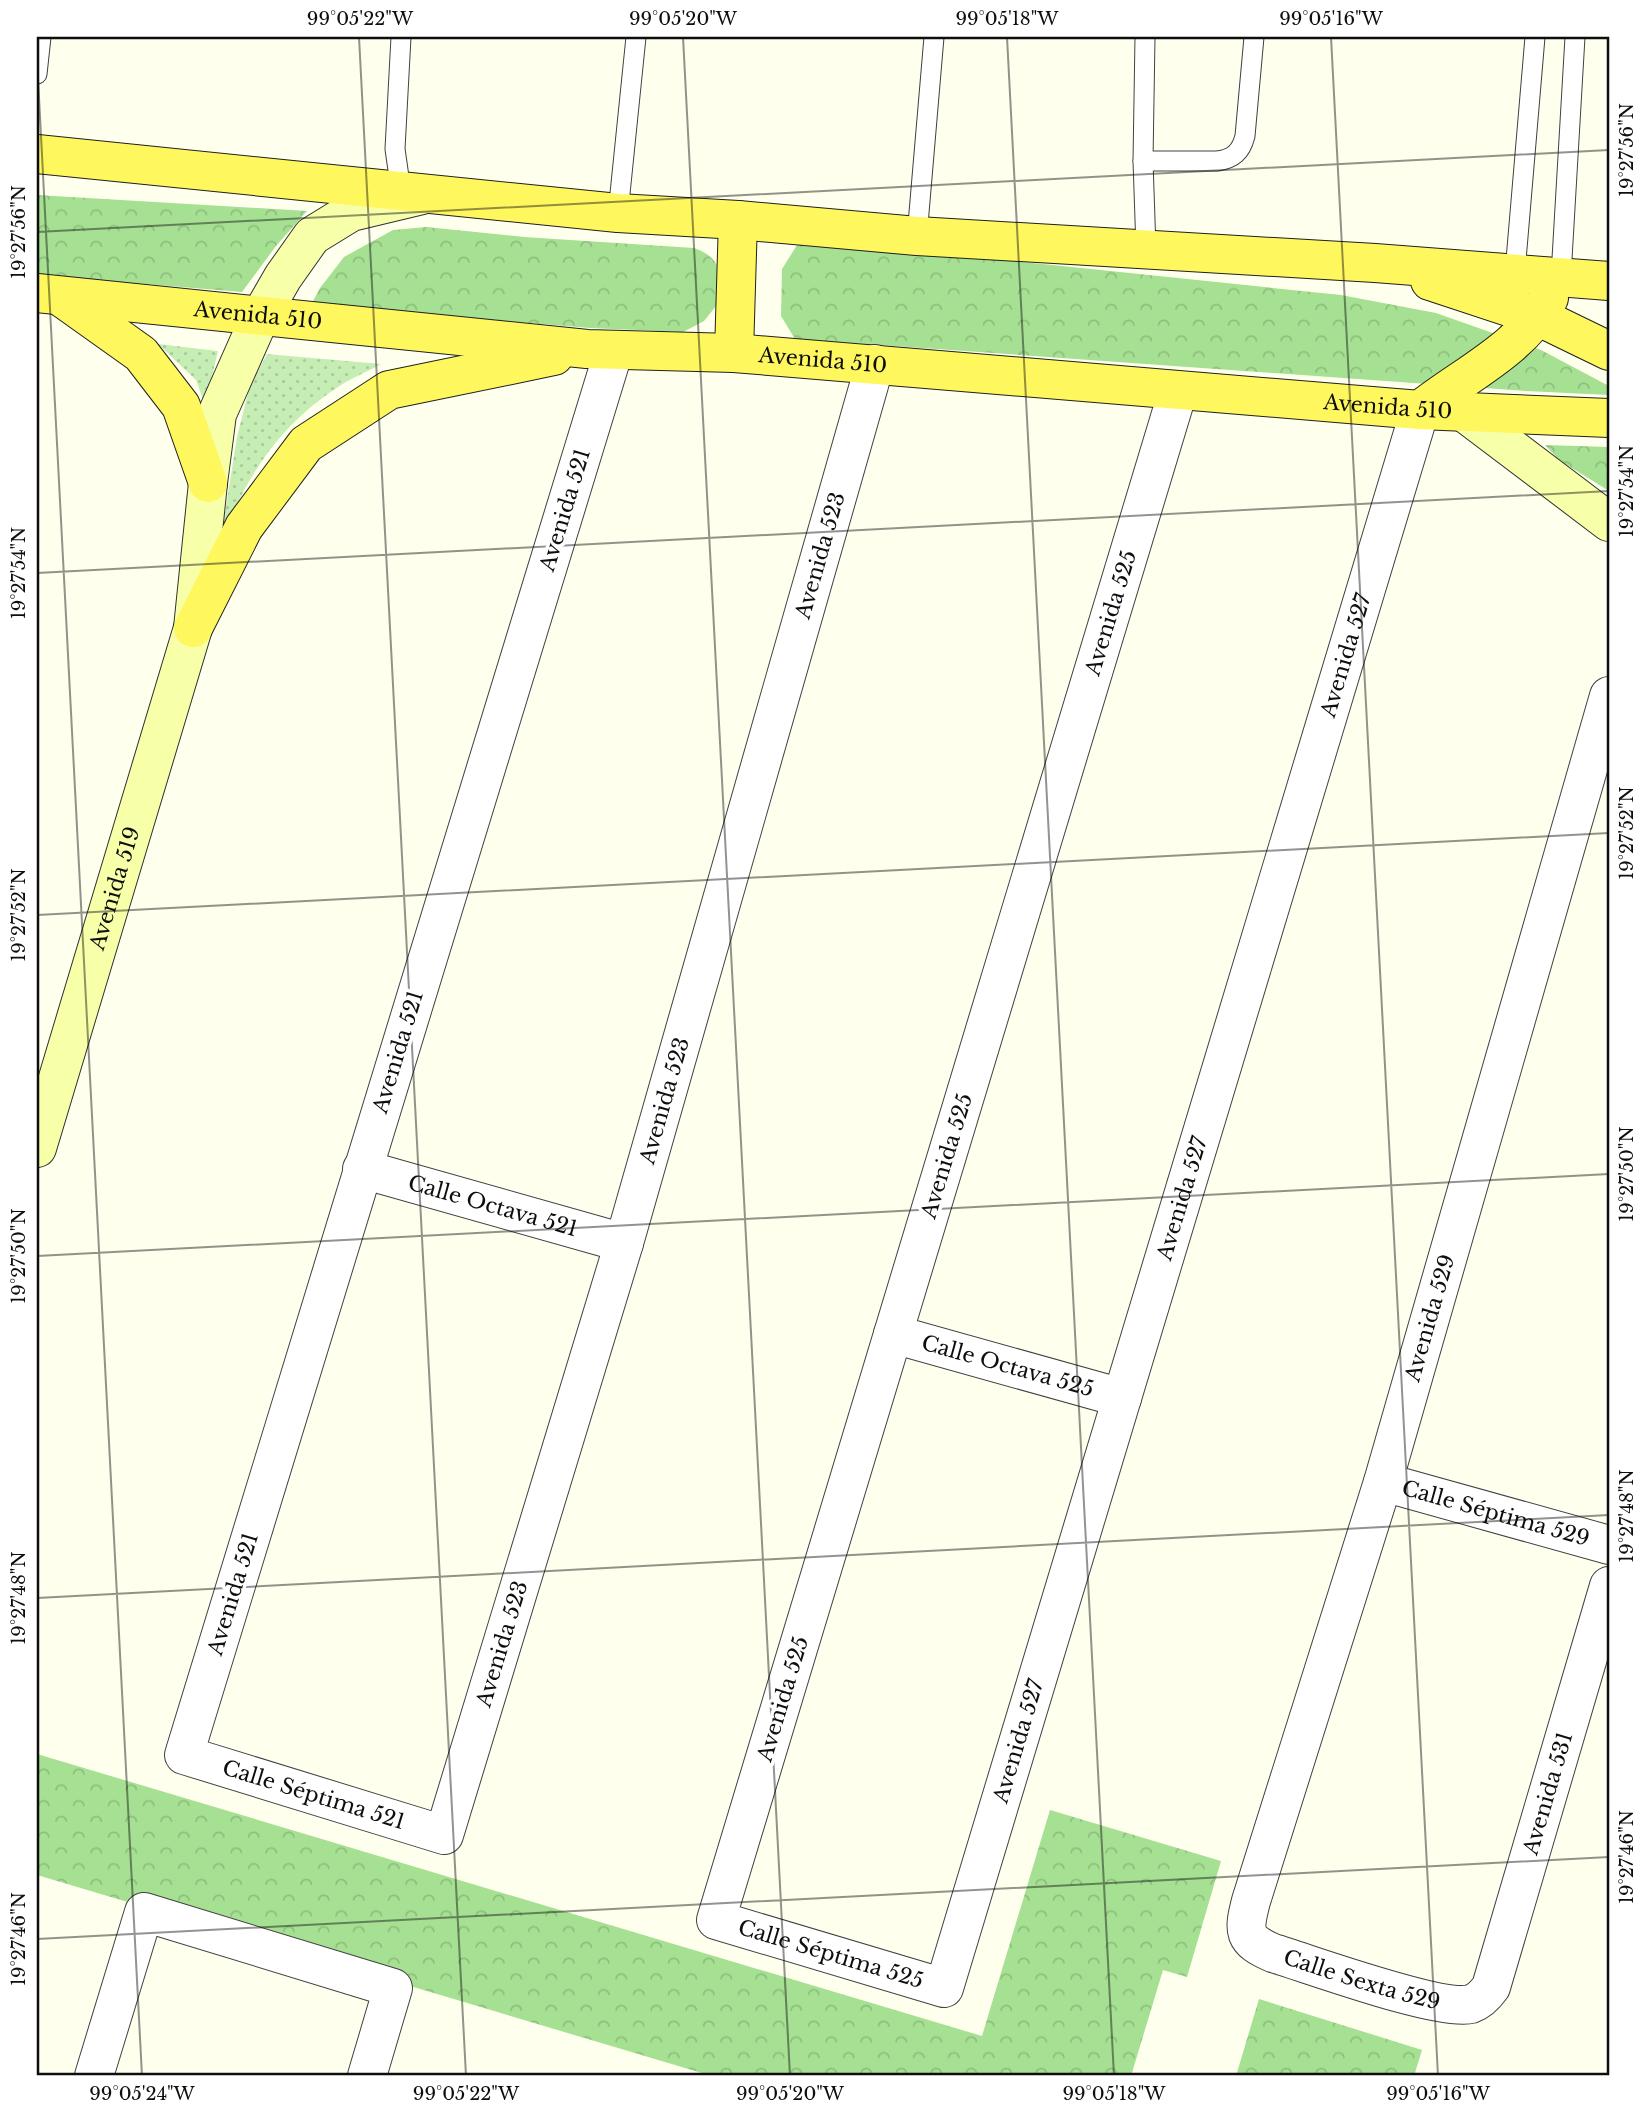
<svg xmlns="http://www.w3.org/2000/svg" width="1646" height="2113" viewBox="0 0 1646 2113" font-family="'Libre Baskerville',serif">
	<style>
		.grass { fill: url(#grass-dots) }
		.forest { fill: url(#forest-crowns) }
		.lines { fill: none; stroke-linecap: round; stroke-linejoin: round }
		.lane-casing { stroke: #414141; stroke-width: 21 }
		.street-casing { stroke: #414141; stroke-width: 40 }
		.secondary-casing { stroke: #303030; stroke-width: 40 }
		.primary-casing { stroke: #1f1f1f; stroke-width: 40 }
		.lane { stroke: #fff; stroke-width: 19 }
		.street { stroke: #fff; stroke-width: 38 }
		.secondary { stroke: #f8ffa9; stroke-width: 38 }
		.primary { stroke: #fff75e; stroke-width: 38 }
		.ticks { fill: none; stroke: #0e0e0e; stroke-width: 2; stroke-opacity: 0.45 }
		.labels { text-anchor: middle; stroke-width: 7; stroke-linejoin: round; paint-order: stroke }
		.street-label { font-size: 21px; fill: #0e0e0e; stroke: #fff }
		.neatline { fill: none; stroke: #0e0e0e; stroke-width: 2.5 }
		.ticks-label { font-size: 18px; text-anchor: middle; fill: #0e0e0e }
	</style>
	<defs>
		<pattern id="grass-dots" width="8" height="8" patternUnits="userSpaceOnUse" patternTransform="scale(1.75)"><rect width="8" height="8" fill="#c6edb4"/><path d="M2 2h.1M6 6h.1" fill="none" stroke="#a9ca9a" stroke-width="1.8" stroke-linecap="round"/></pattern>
		<pattern id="forest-crowns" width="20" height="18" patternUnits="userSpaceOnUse" patternTransform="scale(1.75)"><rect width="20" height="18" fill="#a6e092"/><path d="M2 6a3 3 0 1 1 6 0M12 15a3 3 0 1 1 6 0" fill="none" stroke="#8ebf7d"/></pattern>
	</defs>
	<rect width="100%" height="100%" fill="#ffe"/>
	<g class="grass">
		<polygon points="158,344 218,351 205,405 196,380"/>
		<path d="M 267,354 L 381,364 C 367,372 351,378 338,387 C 279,425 244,479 220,544 L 237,437 L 249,389 Z"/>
	</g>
	<g class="forest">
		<polygon points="37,195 307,211 276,246 242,292 37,275"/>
		<path d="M 426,227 L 524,237 L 694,248 C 720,257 721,272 724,296 L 704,321 L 683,332 L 590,328 L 311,305 L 320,288 L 344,257 L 393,230 Z"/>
		<polygon points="820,241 1341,295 1436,313 1541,350 1609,386 1609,395 1526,391 795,339 781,316 782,269 797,245"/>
		<polygon points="1545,445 1609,447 1609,491 1559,460"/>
		<polygon points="37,1754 982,2036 1050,1810 1221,1861 1187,1977 1163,1970 1131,2076 712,2076 37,1875"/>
		<polygon points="1259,1999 1422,2050 1414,2076 1236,2076"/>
	</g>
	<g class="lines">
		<g class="lane-casing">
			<g id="lane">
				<polyline points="401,37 395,149 401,191"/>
				<polyline points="1145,37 1143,161 1146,249"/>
				<polyline points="37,74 41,37"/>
				<path d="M 1143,161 L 1217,161 C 1233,159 1241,152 1245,136 L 1254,37"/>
				<polyline points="618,213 636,37"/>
				<polyline points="917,236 934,37"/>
				<polyline points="1515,272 1535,37"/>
				<polyline points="1561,276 1575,37"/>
			</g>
		</g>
		<g class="street-casing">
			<g id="street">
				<path id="s1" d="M 614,350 L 184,1755 L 444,1835 L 624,1243 L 875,364"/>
				<path id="s2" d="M 1178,391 L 716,1920 L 944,1988 L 1420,410"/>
				<path id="s3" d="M 1609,696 L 1383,1482 L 1251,1901 C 1243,1932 1243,1940 1273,1953 C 1310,1964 1440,2012 1471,2004 C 1480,2001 1486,1994 1491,1987 L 1609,1586"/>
				<path id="s4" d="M 362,1169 L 624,1243"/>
				<path id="s5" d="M 893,1334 L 1122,1398"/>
				<path id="s6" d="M 1383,1482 L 1609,1545"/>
				<polyline points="94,2076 144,1912 393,1988 367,2076"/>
			</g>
		</g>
		<g class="secondary-casing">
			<g id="secondary">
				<polyline points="1465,413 1609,522"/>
				<path id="s7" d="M 37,1148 L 193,628 L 208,483 L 217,414 L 260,317 L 283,277 L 312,236 L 351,212 L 422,195"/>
			</g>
		</g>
		<g class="primary-casing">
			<g id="primary">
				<polyline points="37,154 618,213 738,220 917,236 1375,263 1609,281"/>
				<polyline points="1430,281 1539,317 1609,351"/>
				<path id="s8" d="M 37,293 L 587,349 L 734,353 L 1420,410 L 1609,418"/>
				<polyline points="61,297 141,354 181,406 208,483"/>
				<polyline points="734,353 738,220"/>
				<path d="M 1420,410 C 1464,375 1522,349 1549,298"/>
				<polyline points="193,628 244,527 306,444 389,390 554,356"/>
			</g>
		</g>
		<use href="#lane" class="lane"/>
		<use href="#street" class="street"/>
		<use href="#secondary" class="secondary"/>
		<use href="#primary" class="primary"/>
	</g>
	<path class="ticks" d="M 359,37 L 466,2076M 683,37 L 790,2076M 1007,37 L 1114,2076M 1331,37 L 1438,2076M 37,59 L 142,2076M 37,232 L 1609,150M 37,573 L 1609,491M 37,915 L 1609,833M 37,1256 L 1609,1174M 37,1598 L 1609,1515M 37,1939 L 1609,1857"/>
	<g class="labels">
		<g class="street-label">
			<text dy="7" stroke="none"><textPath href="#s8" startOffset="222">Avenida 510</textPath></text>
			<text dy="7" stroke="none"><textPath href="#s8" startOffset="789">Avenida 510</textPath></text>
			<text dy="7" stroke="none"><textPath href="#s8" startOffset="1356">Avenida 510</textPath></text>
			<text transform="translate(565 510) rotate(-73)" y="7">Avenida 521</text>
			<text dy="7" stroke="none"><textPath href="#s1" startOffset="3075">Avenida 523</textPath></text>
			<text transform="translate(1111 613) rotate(-73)" y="7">Avenida 525</text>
			<text dy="7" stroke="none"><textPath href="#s2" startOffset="3227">Avenida 527</textPath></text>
			<text dy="7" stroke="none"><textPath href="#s7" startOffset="271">Avenida 519</textPath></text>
			<text transform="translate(398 1052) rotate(-73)" y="7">Avenida 521</text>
			<text dy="7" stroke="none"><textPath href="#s1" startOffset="2508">Avenida 523</textPath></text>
			<text transform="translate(947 1156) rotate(-73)" y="7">Avenida 525</text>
			<text dy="7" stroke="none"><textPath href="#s2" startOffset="2660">Avenida 527</textPath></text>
			<text dy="7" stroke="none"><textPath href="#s4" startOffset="136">Calle Octava 521</textPath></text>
			<text transform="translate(1430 1318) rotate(-74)" y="7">Avenida 529</text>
			<text dy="7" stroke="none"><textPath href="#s5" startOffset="119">Calle Octava 525</textPath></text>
			<text dy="7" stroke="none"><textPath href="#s6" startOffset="117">Calle Séptima 529</textPath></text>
			<text transform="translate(233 1594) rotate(-73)" y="7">Avenida 521</text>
			<text dy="7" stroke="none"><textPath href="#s1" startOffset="1941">Avenida 523</textPath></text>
			<text transform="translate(783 1699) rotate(-73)" y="7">Avenida 525</text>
			<text dy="7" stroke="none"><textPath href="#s2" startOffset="2093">Avenida 527</textPath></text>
			<text dy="7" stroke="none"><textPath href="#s3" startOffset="1757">Avenida 531</textPath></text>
			<text dy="7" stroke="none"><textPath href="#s1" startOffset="1605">Calle Séptima 521</textPath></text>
			<text dy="7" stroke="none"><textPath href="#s2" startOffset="1717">Calle Séptima 525</textPath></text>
			<text dy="7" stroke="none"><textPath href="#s3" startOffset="1416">Calle Sexta 529</textPath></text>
		</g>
	</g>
	<rect width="1646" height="2113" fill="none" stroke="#ffffff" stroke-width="77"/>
	<rect x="38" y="38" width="1570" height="2036" class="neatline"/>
	<g class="ticks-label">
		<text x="360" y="25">99°05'22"W</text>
		<text x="683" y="25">99°05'20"W</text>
		<text x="1007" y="25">99°05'18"W</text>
		<text x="1331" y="25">99°05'16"W</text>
		<text transform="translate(1627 150) rotate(-90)" y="6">19°27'56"N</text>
		<text transform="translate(19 232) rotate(-90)" y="6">19°27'56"N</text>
		<text transform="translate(1627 491) rotate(-90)" y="6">19°27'54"N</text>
		<text transform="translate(19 573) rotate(-90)" y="6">19°27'54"N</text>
		<text transform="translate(1627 833) rotate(-90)" y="6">19°27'52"N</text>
		<text transform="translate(19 915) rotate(-90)" y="6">19°27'52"N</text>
		<text transform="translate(1627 1174) rotate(-90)" y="6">19°27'50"N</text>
		<text transform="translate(19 1256) rotate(-90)" y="6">19°27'50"N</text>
		<text transform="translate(1627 1516) rotate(-90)" y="6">19°27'48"N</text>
		<text transform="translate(19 1598) rotate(-90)" y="6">19°27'48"N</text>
		<text transform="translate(1627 1857) rotate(-90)" y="6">19°27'46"N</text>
		<text transform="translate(19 1939) rotate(-90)" y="6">19°27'46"N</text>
		<text x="142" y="2100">99°05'24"W</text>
		<text x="466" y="2100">99°05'22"W</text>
		<text x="790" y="2100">99°05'20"W</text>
		<text x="1114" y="2100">99°05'18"W</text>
		<text x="1438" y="2100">99°05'16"W</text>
	</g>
</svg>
